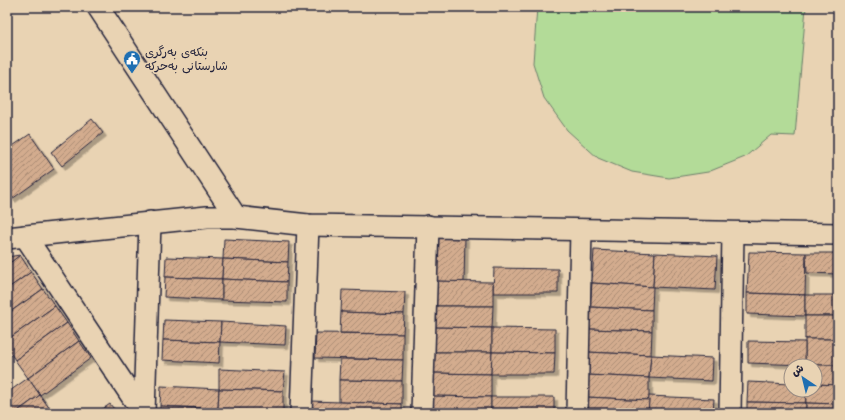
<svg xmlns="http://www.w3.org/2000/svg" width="845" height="420" viewBox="0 0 845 420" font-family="'Playpen Sans','Playpen Sans Arabic',sans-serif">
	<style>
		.green { fill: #b3db98; stroke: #6a7e6a }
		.building { fill: url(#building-hatch); stroke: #22223b; filter: url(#shadow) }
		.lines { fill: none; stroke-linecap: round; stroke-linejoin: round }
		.street-casing { stroke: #22223b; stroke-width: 24 }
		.street { stroke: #e9d3b3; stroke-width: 21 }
		.labels { text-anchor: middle; stroke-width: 3.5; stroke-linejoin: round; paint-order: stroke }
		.poi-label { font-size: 12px; fill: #22223b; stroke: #e9d3b3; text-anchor: start }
	</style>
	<defs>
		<pattern id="building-hatch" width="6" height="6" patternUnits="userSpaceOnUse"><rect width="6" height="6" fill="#d3ac8e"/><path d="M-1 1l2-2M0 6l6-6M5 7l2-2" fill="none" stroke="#ab8c75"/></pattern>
		<filter id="shadow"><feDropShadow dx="3.5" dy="3.5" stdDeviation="0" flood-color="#0004"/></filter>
	</defs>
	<rect width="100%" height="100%" fill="#e9d3b3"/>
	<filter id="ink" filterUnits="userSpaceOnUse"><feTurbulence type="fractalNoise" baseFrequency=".025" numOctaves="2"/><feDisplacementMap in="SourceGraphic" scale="8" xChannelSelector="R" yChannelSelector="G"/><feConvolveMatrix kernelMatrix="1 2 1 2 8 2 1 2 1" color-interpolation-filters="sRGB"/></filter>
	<g filter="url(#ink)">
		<polygon class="green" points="537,7 806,7 795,136 771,135 745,157 708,172 669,178 632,172 598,158 567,130 544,98 533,63"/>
		<g class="building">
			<polygon points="92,119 103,133 62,166 51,152"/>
			<polygon points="30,134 54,169 12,199 7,192 7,150"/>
			<polygon points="437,236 465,237 464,282 435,281"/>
			<polygon points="224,239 289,242 288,262 223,259"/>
			<polygon points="594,250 655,253 653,287 592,283"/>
			<polygon points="749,252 806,253 805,295 747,293"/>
			<polygon points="655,253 717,256 715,290 653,287"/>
			<polygon points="806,253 838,253 838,274 807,273"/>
			<polygon points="20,255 31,272 7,289 7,265"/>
			<polygon points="20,255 7,265 7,257"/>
			<polygon points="166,257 223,259 222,279 165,277"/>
			<polygon points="223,259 288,262 287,282 222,279"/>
			<polygon points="494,268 558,269 558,293 493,293"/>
			<polygon points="31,272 43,289 7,314 7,289"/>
			<polygon points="165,277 222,279 222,300 164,297"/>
			<polygon points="222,279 287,282 287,302 222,300"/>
			<polygon points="430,281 493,282 493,306 430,306"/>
			<polygon points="592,283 653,287 652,310 590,307"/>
			<polygon points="43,289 55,306 7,340 7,314"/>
			<polygon points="342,290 405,292 404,314 341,312"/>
			<polygon points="747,293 805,295 805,316 747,314"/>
			<rect x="805" y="295" width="33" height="21"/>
			<polygon points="55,306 67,323 15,360 7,348 7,340"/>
			<polygon points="430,306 493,306 492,328 430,327"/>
			<polygon points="590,307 652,310 652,331 589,329"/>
			<polygon points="341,312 404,314 403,334 340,333"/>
			<rect x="805" y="316" width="33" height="23"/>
			<polygon points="164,320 221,322 220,342 163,340"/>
			<polygon points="221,322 286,326 285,345 220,342"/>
			<polygon points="67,323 79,341 28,378 15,360"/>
			<polygon points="430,327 492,328 492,352 429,352"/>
			<polygon points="492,328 555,329 555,353 492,352"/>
			<polygon points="589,329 652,331 651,355 587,352"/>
			<polygon points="316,333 403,334 403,360 315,358"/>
			<rect x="805" y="339" width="33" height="26"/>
			<polygon points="163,340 220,342 219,363 162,360"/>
			<polygon points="79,341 91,358 40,395 28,378"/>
			<polygon points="748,341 805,342 805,365 748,363"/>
			<polygon points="429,352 492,352 491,374 429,373"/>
			<polygon points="492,352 555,353 554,374 491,374"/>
			<polygon points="587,352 651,355 649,378 587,375"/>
			<polygon points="651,355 713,358 712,381 649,378"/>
			<polygon points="340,359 403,360 402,381 339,380"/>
			<polygon points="805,365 838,365 838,385 815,384 815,366"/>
			<polygon points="219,369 285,372 283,391 219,389"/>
			<polygon points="429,373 491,374 491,397 428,396"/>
			<polygon points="587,375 649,378 649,400 586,397"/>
			<polygon points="28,378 40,395 15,413 7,413 7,393"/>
			<polygon points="339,380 402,381 402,404 339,402"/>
			<polygon points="748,382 791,384 791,390 805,390 806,403 747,402"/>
			<polygon points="815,384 838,385 838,404 806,403 805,390 815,390"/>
			<polygon points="161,386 219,389 218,409 160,406"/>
			<polygon points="219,389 283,391 283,412 218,409"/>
			<polygon points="40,395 50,409 45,413 15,413"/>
			<polygon points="428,396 491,397 491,413 428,413"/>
			<polygon points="649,396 714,399 713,413 648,413"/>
			<rect x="491" y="397" width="63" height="16"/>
			<polygon points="586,397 649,400 648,413 585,413"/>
			<polygon points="310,401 402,404 402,413 309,413"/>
			<polygon points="747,402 806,403 806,413 747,413"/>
			<polygon points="806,403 838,404 838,413 806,413"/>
			<polygon points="110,404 117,413 97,413"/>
			<polygon points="160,406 218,409 217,413 160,413"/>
			<polygon points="218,409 283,412 283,413 217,413"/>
		</g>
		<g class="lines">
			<g class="street-casing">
				<g id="street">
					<polyline points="98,7 236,217"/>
					<polyline points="25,236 143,413"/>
					<polyline points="7,238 207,217 236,217 308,225 838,234"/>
					<polyline points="144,413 150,222"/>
					<polyline points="301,413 308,225"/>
					<polyline points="422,413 428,226"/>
					<polyline points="577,413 581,230"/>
					<polyline points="730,413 733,233"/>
				</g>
			</g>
			<use href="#street" class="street"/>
		</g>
	</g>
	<defs>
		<g id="civic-pin" transform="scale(0.9)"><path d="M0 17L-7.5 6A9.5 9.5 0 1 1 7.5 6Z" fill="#1f6fb2" stroke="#e9d3b3"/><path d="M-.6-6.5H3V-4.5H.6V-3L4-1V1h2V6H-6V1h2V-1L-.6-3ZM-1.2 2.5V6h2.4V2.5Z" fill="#fff"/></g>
	</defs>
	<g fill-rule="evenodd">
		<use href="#civic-pin" x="132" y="59"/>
	</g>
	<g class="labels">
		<g class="poi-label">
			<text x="145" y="56">بنکەی بەرگری<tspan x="145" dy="14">شارستانی بەحرکە</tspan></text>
		</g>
	</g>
	<rect width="845" height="420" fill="none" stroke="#e9d3b3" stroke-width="24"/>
	<rect x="12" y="12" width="821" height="396" fill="none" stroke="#22223b" stroke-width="1.5" filter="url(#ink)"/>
	<g transform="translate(803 378) rotate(325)"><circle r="19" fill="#e9d3b3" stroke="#998c83"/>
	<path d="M0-3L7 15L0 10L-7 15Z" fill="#1f6fb2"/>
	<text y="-6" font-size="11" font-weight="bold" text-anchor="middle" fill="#22223b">ش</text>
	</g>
</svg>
